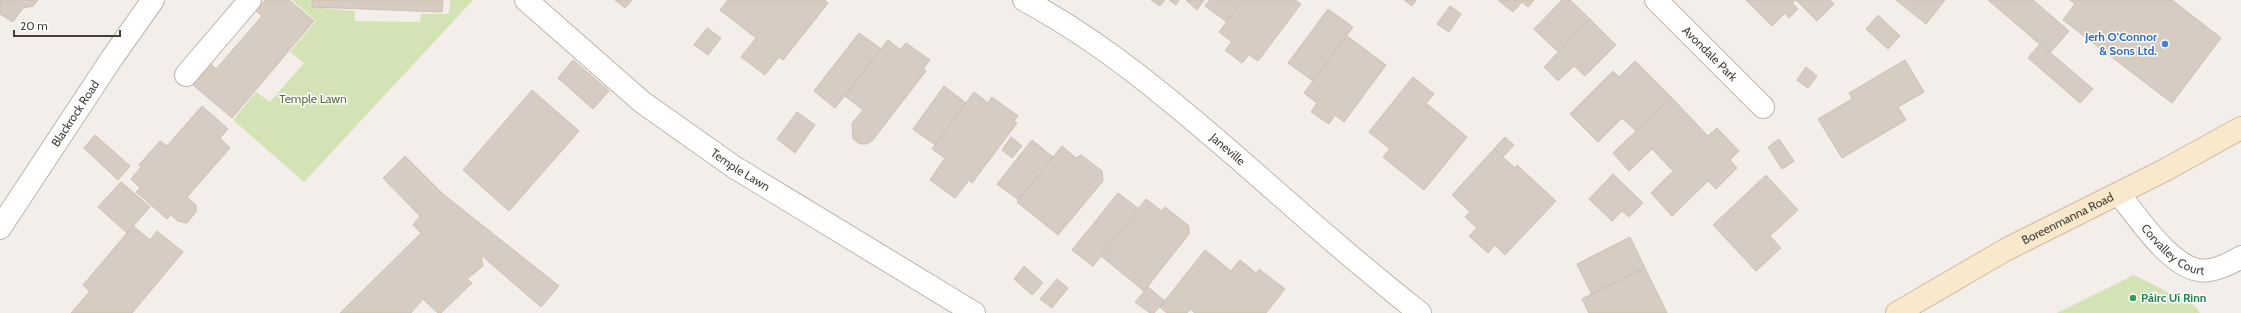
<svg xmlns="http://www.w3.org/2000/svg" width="2241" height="313" viewBox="0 0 2241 313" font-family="Cabin,sans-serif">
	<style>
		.green { fill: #d3e3b6 }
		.building { fill: #d6ccc2; stroke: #cdc0b3 }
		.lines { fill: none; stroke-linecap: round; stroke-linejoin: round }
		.minor-casing { stroke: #bdb5ac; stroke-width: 24 }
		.tertiary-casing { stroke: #bdb5ac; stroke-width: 24 }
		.secondary-casing { stroke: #cebb9d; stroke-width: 24 }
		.minor { stroke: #fff; stroke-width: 22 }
		.tertiary { stroke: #fff; stroke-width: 22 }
		.secondary { stroke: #f9e9cc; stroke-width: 22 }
		.shop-dot { fill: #3f7fe0; stroke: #fff; stroke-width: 1.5 }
		.leisure-dot { fill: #2e9e5b; stroke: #fff; stroke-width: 1.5 }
		.labels { text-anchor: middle; stroke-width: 3; stroke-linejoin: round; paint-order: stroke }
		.shop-label { font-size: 12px; font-weight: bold; fill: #366cbe; stroke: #fff; text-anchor: end }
		.street-label { font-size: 12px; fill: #453f38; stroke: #fff }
		.park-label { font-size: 12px; fill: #517231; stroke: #fff }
		.leisure-label { font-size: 12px; font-weight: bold; fill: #27864d; stroke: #fff; text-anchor: start }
	</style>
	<rect width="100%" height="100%" fill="#f3eee9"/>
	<g class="green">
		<polygon points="292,0 311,0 312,7 355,11 355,21 420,22 421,14 449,14 450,0 473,0 304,182 233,120 256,92 270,102 304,63 290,52 316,21"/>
		<polygon points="2134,275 2195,306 2200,313 2057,313"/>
	</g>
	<g class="building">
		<polygon points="0,0 38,0 33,6 23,8 13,22 0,14"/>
		<polygon points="265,0 289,0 314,21 232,118 193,85 211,64 216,69 262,16 256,11"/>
		<polygon points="312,0 443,0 442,12 312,7"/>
		<polygon points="615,0 632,0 625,8"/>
		<polygon points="728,0 824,0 828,3 783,60 779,57 765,75 741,57 756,38 720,10"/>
		<polygon points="1151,0 1165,0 1160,6"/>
		<polygon points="1169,0 1179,0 1176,5"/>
		<polygon points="1186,0 1204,0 1197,10"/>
		<polygon points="1210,0 1243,0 1227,22 1205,6"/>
		<polygon points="1243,0 1295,0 1301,4 1258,61 1249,55 1242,63 1225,50 1232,42 1219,32"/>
		<polygon points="1404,0 1416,0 1412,6"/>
		<polygon points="1498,0 1534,0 1528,7 1522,2 1513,12"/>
		<polygon points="1562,0 1570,0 1590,19 1558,52 1534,29"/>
		<polygon points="1746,0 1796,0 1792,3 1798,9 1789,18 1785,13 1772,26"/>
		<polygon points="1796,0 1830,0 1834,4 1817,21"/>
		<polygon points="1896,0 1945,0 1926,24"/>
		<polygon points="1988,0 2033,0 2069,31 2050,53"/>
		<polygon points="2070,0 2172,0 2221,38 2172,103 2063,20 2075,4"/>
		<polygon points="1450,6 1461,14 1449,32 1437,24"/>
		<polygon points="1328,9 1353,27 1313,81 1288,63"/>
		<polygon points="1878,15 1900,36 1888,49 1866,29"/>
		<polygon points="1590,19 1616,45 1585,76 1574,66 1558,81 1544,67"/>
		<polygon points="707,28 721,38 708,55 694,45"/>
		<polygon points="859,33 881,49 835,108 814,91"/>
		<polygon points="1347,36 1386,65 1344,122 1335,115 1329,124 1311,112 1317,103 1304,93"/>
		<polygon points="888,40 900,50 906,43 930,60 923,69 926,71 872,141 866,144 860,144 853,139 852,123 863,110 845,96"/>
		<polygon points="2040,44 2093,89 2080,103 2028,58"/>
		<polygon points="573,60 609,91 593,109 558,78"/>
		<polygon points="1905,60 1924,92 1898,107 1906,120 1842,158 1818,119 1852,99 1849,93"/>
		<polygon points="1635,61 1671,97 1636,131 1622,118 1598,142 1570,114 1613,71 1619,77"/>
		<polygon points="1806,67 1817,76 1808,88 1797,80"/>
		<polygon points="1413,77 1434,94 1426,103 1467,137 1424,190 1383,157 1390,149 1369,132"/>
		<polygon points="944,86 966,103 935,145 913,129"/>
		<polygon points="532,90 579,131 509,211 463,170"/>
		<polygon points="974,92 988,103 992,97 1018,116 1014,121 1017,123 972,183 969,180 955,198 930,180 945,158 932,149"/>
		<polygon points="1671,97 1708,136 1717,128 1739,151 1730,160 1737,168 1716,189 1708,181 1672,216 1651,193 1673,171 1652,149 1629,171 1613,153"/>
		<polygon points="202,106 228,129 220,138 230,148 187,197 196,205 196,212 187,223 178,221 171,215 167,219 136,192 140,188 131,179 141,167 139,165 160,141 167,146"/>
		<polygon points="797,112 815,125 795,153 777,139"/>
		<polygon points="95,135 130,166 118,180 84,148"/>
		<polygon points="1011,137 1022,146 1012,158 1002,150"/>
		<polygon points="1505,137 1514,145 1503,157 1494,149"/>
		<polygon points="1779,139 1794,161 1782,169 1768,147"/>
		<polygon points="1032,140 1053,157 1019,200 997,184"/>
		<polygon points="1062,146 1076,158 1081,155 1102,171 1103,181 1058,235 1017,202"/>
		<polygon points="1494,149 1515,168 1517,165 1556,201 1505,255 1495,245 1488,253 1469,236 1477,228 1465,217 1470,212 1452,195"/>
		<polygon points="405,156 443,194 559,286 541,307 481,255 483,266 467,279 472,283 441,313 438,313 423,299 411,313 340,313 421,233 413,225 420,216 383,178"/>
		<polygon points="1613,174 1643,203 1629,217 1622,211 1612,221 1589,199"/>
		<polygon points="1766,175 1798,210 1770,236 1781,248 1756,271 1713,225"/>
		<polygon points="121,182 150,207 127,233 98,207"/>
		<polygon points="1118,193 1139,209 1093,266 1072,250"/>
		<polygon points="1146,199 1162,211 1165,207 1189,226 1189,234 1144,291 1101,256"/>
		<polygon points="133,226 150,240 157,231 183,252 132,313 71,313 90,291 83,285"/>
		<polygon points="1630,237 1645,268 1592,295 1577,264"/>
		<polygon points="1205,250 1231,271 1240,260 1256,273 1259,269 1285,289 1266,313 1195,313 1190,309 1187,313 1167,313 1160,307"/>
		<polygon points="1024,266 1043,283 1032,295 1014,279"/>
		<polygon points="1645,268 1667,313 1589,313 1582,299"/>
		<polygon points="1057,279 1068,288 1052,308 1040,299"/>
		<polygon points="1148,287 1165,301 1154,313 1150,313 1135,302"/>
	</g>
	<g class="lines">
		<g class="minor-casing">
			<g id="minor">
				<path id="s1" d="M 526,0 L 642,102 L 734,167 L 974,313"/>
				<path id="s2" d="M 1024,0 C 1103,42 1173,102 1240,160 C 1299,212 1358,264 1420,313"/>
				<path id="s3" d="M 1656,0 L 1763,107"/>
				<polyline points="186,75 250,0"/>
				<path id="s4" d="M 2119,194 C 2137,216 2169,265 2198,270 C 2211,273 2230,264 2241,257"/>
			</g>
		</g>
		<g class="tertiary-casing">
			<g id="tertiary">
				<path id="s5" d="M 0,228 L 112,58 L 153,0"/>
			</g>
		</g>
		<g class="secondary-casing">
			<g id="secondary">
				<path id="s6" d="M 1897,313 L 2007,249 L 2165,170 L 2241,128"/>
			</g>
		</g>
		<use href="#minor" class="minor"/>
		<use href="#tertiary" class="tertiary"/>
		<use href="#secondary" class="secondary"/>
	</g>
	<circle class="shop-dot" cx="2165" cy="44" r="4"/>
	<circle class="leisure-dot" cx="2133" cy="298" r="4"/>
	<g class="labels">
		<g class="shop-label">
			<text x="2157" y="41">Jerh O'Connor<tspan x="2157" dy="14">&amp; Sons Ltd.</tspan></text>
		</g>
		<g class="street-label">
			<text dy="4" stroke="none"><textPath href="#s3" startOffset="76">Avondale Park</textPath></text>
			<text dy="4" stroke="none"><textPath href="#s5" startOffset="137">Blackrock Road</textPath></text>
			<text dy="4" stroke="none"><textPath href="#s2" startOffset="253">Janeville</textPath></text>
			<text dy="4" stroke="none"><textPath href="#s1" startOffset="274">Temple Lawn</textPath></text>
			<text dy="4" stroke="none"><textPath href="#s6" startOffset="195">Boreenmanna Road</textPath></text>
			<text dy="4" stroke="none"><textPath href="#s4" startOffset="79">Corvalley Court</textPath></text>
		</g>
		<g class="park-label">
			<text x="313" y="103">Temple Lawn</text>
		</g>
		<g class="leisure-label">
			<text x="2141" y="302">Páirc Uí Rinn</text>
		</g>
	</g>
	<path d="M14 30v6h106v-6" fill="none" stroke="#453f38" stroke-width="2"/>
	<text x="20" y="30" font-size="12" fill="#453f38" stroke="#ffffff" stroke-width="3" paint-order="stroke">20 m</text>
</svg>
